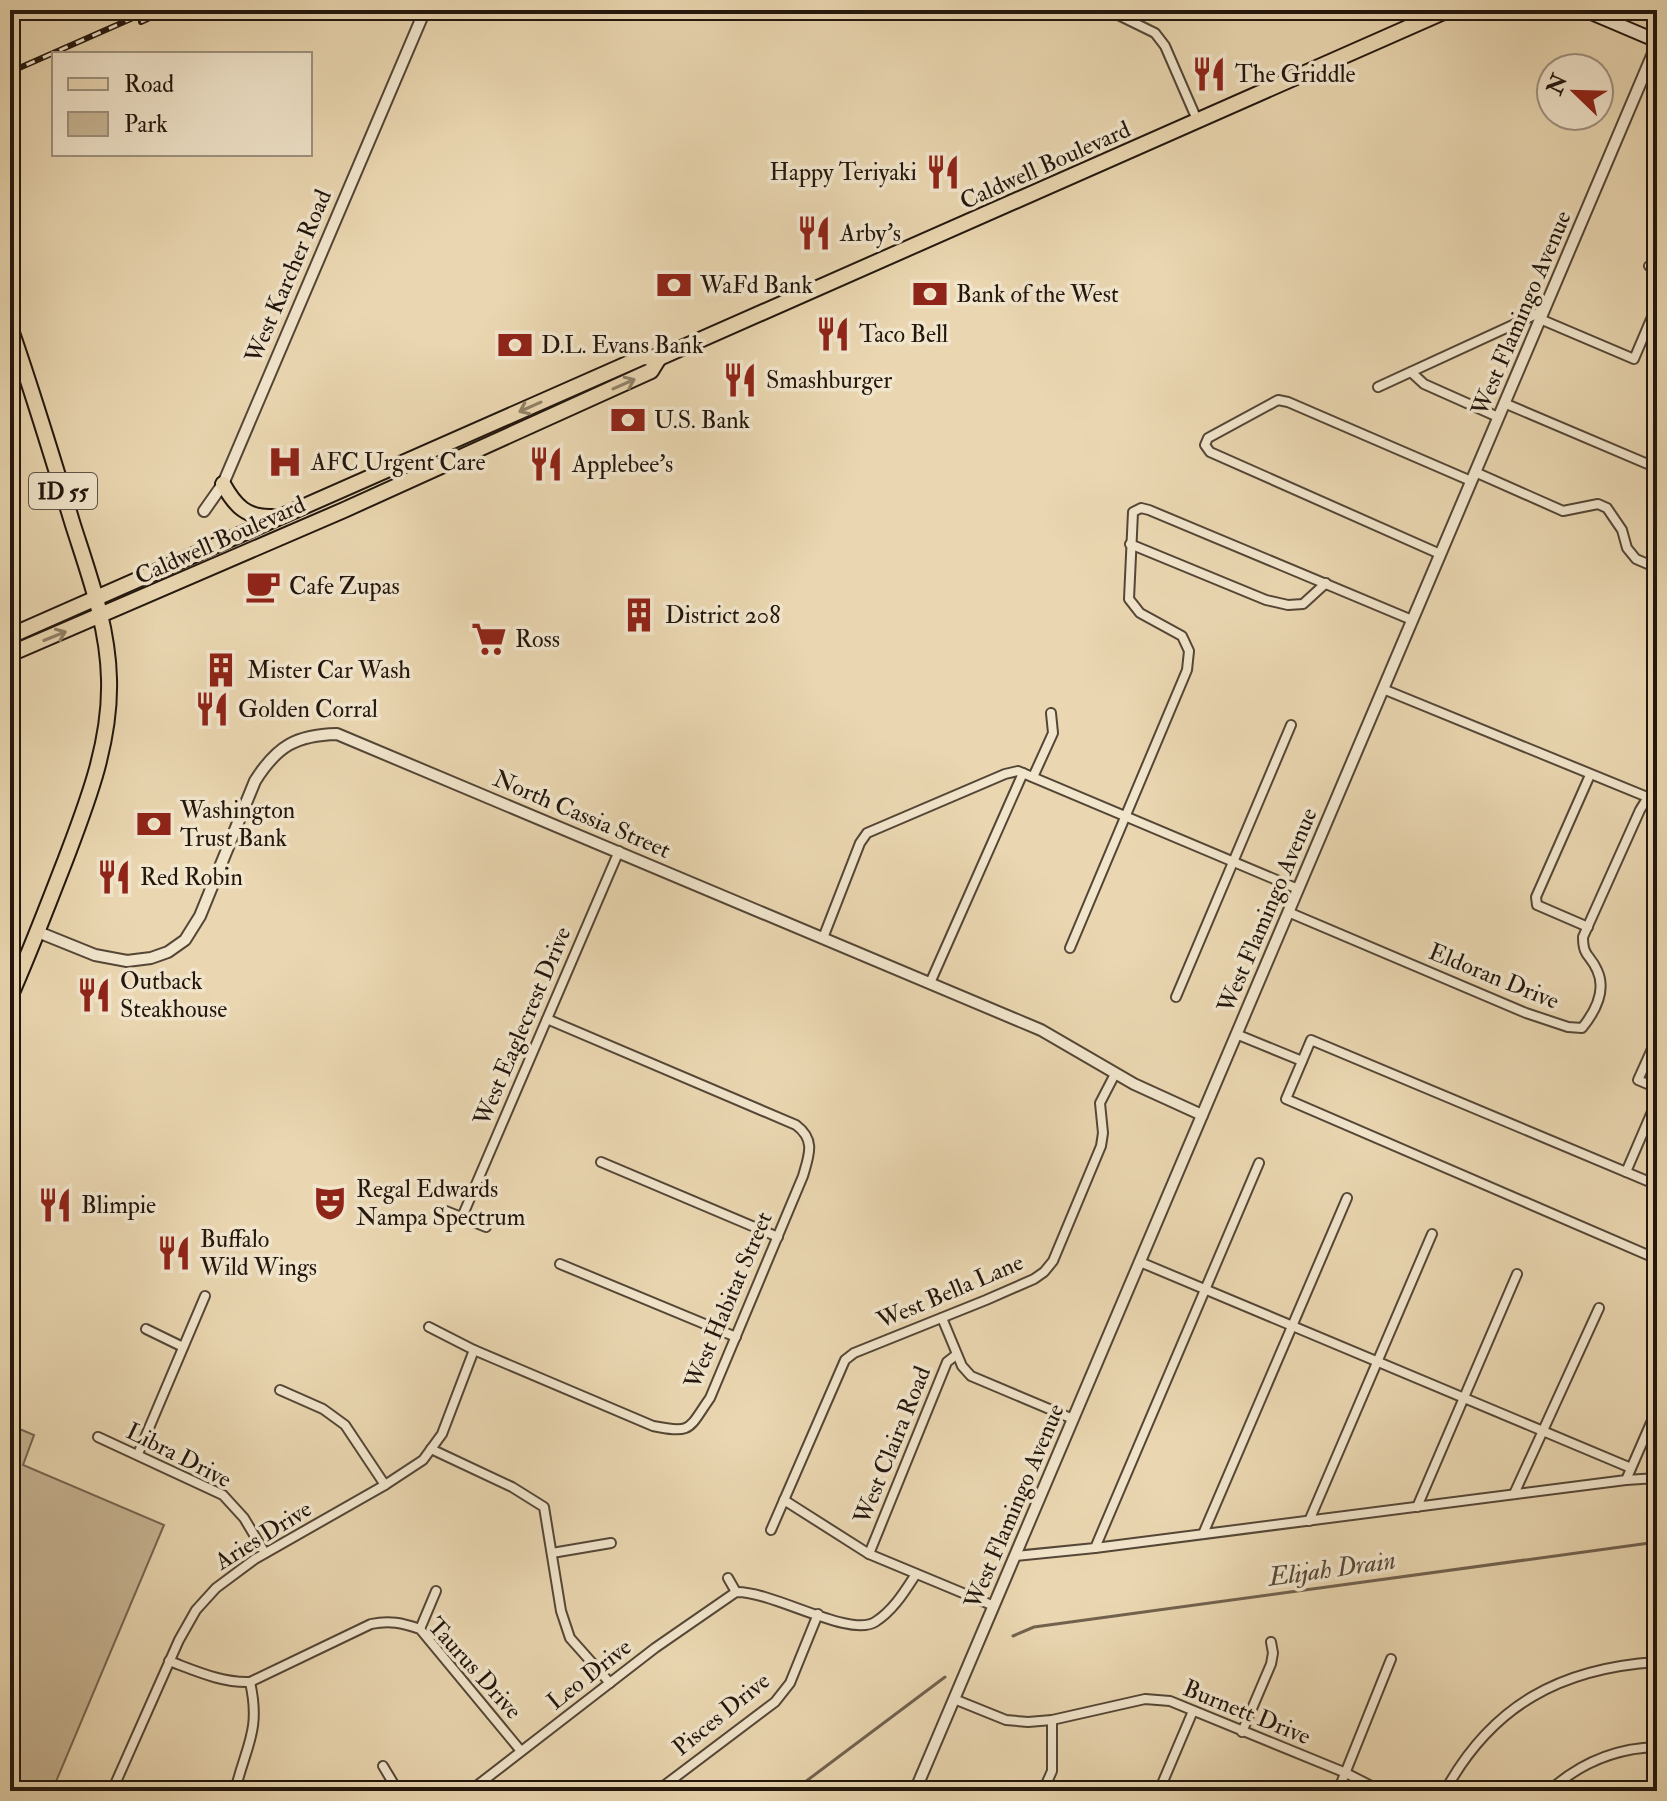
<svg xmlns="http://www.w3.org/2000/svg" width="1667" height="1801" viewBox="0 0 1667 1801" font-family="'IM FELL Double Pica',serif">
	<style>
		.green { fill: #c8b695; stroke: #756651; stroke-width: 2 }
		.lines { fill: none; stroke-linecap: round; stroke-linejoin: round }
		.stream { stroke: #71624e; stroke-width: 3 }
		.minor-casing { stroke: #544636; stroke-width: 12 }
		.tertiary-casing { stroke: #544636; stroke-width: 14 }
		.secondary-casing { stroke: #22160d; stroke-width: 16 }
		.primary-casing { stroke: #22160d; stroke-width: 18 }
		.trunk-casing { stroke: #22160d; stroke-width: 18 }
		.minor { stroke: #f1e5cc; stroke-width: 8 }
		.tertiary { stroke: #f1e5cc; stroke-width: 10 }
		.secondary { stroke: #f1e5cc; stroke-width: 12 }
		.primary { stroke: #ead7b1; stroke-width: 14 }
		.trunk { stroke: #ead7b1; stroke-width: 14 }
		.rail-casing { stroke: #22160d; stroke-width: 6 }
		.rail { stroke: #f1e5cc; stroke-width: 3; stroke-dasharray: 9; stroke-linecap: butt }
		.oneway { stroke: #908067 }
		.labels { text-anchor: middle; stroke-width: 7; stroke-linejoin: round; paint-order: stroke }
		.shield { fill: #f1e5cc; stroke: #605446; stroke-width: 2 }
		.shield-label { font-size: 22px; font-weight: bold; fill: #22160d }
		.poi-label { font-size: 24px; fill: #22160d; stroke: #f1e5cc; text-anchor: start }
		.street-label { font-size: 24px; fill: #22160d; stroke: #f1e5cc }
		.water-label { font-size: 26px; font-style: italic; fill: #574938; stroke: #f1e5cc }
	</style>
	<rect width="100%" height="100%" fill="#ead7b1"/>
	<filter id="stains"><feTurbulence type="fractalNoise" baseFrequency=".0025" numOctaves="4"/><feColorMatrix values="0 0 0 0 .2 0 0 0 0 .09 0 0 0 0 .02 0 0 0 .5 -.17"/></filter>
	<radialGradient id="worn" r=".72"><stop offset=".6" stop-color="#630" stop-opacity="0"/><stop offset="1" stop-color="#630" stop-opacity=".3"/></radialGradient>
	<polygon class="green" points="10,1425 34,1435 23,1465 164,1525 52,1791 10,1791"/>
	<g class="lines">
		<g class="stream">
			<polyline points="1013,1636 1034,1627 1657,1542"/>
			<polyline points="793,1791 945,1677"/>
		</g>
		<g class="minor-casing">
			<g id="minor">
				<polyline points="1108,10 1155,33 1165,46 1198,122"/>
				<polyline points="1649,266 1657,263"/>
				<polyline points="1540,319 1634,359 1657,305"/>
				<polyline points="1411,372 1424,384 1498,417"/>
				<polyline points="1378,387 1543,311"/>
				<polyline points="1504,403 1657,468"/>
				<polyline points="1475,472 1563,511 1598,504 1607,508 1622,530 1627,548 1636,559 1657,568"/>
				<polyline points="1130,544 1266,600 1288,605 1303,604 1326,583"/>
				<polyline points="1440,554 1210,452 1205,445 1208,438 1278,400 1288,402 1471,481"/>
				<polyline points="1383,689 1657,801"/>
				<polyline points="1033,777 1053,733 1051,713"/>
				<path d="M 1288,912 L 1526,1013 L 1568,1027 L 1582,1028 C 1595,1012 1607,991 1597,970 C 1590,954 1583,957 1583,937 L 1640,810 L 1648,797"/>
				<polyline points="1588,927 1537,905 1536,897 1590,775"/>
				<polyline points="823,938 860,843 867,833 1005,774 1018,771 1298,889"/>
				<polyline points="1070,948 1187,670 1189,651 1182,636 1140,613 1129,599 1133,512 1141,508 1149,510 1412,620"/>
				<polyline points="930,983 1023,773"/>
				<polyline points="1176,997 1291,725"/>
				<polyline points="1236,1034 1302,1061"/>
				<polyline points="1657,1038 1638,1080 1657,1088"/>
				<polyline points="601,1162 778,1237"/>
				<polyline points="1626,1172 1657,1100"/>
				<polyline points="1657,1185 1311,1040 1286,1099 1657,1259"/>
				<polyline points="446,1211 486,1227"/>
				<polyline points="462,1217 619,851"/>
				<polyline points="1140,1262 1631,1468"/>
				<polyline points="560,1264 736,1337"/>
				<polyline points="942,1318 962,1366 971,1376 1073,1419"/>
				<path d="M 429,1327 L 474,1350 L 653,1426 C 693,1434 688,1429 710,1398 L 803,1176 C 809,1155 816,1140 796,1125 L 547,1019"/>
				<polyline points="146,1329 183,1347"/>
				<polyline points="280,1390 323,1409 345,1425 385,1485"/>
				<polyline points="98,1437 223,1495 244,1518 265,1553"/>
				<polyline points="431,1449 512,1487 544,1507 561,1611 570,1638 610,1683"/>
				<polyline points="138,1454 205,1296"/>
				<polyline points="1626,1480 1657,1478"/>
				<polyline points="1514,1494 1599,1308"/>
				<polyline points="784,1500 869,1554 994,1606"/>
				<polyline points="1417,1507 1517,1274"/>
				<polyline points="1309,1521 1432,1234"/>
				<polyline points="771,1530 845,1360 854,1353 986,1300 1034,1279 1044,1272 1053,1261 1101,1146 1103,1133 1100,1103 1115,1074"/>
				<polyline points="1203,1534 1347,1198"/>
				<polyline points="1095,1548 1626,1480 1657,1409"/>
				<polyline points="552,1553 611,1543"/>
				<polyline points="869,1554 947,1362 956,1355"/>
				<polyline points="1015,1556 1095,1548 1259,1163"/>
				<polyline points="728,1578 736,1592"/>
				<polyline points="420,1629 436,1591"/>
				<path d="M 169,1661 C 196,1671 222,1683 250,1682 L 371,1624 C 390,1620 402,1623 420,1629 L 521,1751"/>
				<polyline points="954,1699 1006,1720 1028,1722 1052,1720 1145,1699 1170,1701 1346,1773 1381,1791"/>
				<polyline points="1242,1732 1271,1664 1273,1653 1271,1642"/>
				<polyline points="383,1766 398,1791"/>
				<polyline points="112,1791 179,1640 196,1610 216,1588 255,1559 385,1485 423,1460 442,1434 474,1350"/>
				<path d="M 235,1791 C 246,1745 261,1731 250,1682"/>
				<path d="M 470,1791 L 655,1648 L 736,1592 C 773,1591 849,1638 875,1622 C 893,1611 905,1591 916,1574"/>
				<polyline points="657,1791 775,1702 790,1683 818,1614"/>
				<polyline points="1043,1791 1052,1771 1052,1720"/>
				<polyline points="1159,1791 1193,1711"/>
				<polyline points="1338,1791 1391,1659"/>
				<path d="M 1445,1791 C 1492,1705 1561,1668 1657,1662"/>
				<path d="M 1549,1791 C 1580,1763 1616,1748 1657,1747"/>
			</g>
		</g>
		<g class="tertiary-casing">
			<g id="tertiary">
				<polyline points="204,511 223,484 425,10"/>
				<path d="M 38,932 L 95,955 L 127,961 L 151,958 L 168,952 L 185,940 L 200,916 L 255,781 C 277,746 296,735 337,734 L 1041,1030 L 1134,1084 L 1202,1115"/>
				<polyline points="915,1791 1657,44"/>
			</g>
		</g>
		<g class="secondary-casing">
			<polyline id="secondary" points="1584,10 1657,41"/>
		</g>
		<g class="primary-casing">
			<g id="primary">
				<path d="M 223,484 C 235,506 247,518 272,517"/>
				<polyline points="10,636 643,357 659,358 1448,10"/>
				<polyline points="10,654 344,510 651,371 659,358"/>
			</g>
		</g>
		<g class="trunk-casing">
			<path id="trunk" d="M 10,327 C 33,393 53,459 73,525 C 89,575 108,626 109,679 C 111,743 87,803 65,861 C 47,907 30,952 10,997"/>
		</g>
		<use href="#minor" class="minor"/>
		<use href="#tertiary" class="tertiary"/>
		<use href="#secondary" class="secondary"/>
		<use href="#primary" class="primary"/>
		<use href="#trunk" class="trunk"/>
		<g class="rail-casing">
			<g id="rail">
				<polyline points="141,22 167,10"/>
				<polyline points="10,72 151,10"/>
			</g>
		</g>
		<use href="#rail" class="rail"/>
	</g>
	<defs><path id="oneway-shaft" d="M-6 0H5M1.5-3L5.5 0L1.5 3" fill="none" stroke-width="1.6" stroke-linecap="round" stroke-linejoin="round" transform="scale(2)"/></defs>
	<g class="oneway">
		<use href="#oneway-shaft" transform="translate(624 384) rotate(-24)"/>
		<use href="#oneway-shaft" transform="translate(530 407) rotate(156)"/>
		<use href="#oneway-shaft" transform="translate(55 636) rotate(-22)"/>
	</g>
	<defs>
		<g id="restaurant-bare" transform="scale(2.76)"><path d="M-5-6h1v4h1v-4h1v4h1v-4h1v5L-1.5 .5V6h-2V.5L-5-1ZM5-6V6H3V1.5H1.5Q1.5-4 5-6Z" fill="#8f2418" stroke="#f1e5cc" stroke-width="2.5" paint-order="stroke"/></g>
		<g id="bank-bare" transform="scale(2.76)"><path d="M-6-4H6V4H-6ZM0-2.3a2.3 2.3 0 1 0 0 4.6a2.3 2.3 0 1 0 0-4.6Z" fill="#8f2418" stroke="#f1e5cc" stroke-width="2.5" paint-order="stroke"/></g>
		<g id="hospital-bare" transform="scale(2.76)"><path d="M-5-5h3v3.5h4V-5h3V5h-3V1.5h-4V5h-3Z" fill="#8f2418" stroke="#f1e5cc" stroke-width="2.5" paint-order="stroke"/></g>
		<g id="cafe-bare" transform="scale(2.76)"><path d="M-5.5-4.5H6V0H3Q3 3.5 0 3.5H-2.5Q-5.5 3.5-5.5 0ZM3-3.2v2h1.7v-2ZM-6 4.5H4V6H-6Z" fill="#8f2418" stroke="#f1e5cc" stroke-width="2.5" paint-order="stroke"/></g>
		<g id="building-bare" transform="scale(2.76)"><path d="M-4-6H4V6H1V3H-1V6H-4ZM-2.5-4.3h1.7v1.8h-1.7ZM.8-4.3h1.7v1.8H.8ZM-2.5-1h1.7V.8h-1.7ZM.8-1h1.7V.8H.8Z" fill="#8f2418" stroke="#f1e5cc" stroke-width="2.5" paint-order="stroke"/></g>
		<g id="supermarket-bare" transform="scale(2.76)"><path d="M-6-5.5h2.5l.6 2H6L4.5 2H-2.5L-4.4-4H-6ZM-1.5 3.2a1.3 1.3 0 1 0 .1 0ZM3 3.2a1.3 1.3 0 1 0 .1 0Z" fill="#8f2418" stroke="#f1e5cc" stroke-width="2.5" paint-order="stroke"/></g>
		<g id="theatre-bare" transform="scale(2.76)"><path d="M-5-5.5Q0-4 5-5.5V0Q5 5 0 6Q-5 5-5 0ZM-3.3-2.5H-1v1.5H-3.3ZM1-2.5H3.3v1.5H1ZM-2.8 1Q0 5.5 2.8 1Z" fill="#8f2418" stroke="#f1e5cc" stroke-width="2.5" paint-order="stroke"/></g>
	</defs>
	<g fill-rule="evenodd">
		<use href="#restaurant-bare" x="1209" y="74"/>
		<use href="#restaurant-bare" x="943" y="172"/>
		<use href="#restaurant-bare" x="814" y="233"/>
		<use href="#bank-bare" x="674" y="285"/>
		<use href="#bank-bare" x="930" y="294"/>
		<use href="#restaurant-bare" x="833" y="334"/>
		<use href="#bank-bare" x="515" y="345"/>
		<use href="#restaurant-bare" x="740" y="380"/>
		<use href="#bank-bare" x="628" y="420"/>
		<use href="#hospital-bare" x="285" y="462"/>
		<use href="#restaurant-bare" x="546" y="464"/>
		<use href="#cafe-bare" x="263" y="586"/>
		<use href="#building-bare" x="639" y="615"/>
		<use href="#supermarket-bare" x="489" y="639"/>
		<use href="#building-bare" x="221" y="670"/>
		<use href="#restaurant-bare" x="212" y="709"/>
		<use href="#bank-bare" x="154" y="824"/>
		<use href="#restaurant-bare" x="114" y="877"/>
		<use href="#restaurant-bare" x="94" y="995"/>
		<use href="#theatre-bare" x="330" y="1203"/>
		<use href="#restaurant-bare" x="55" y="1205"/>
		<use href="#restaurant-bare" x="174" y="1253"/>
	</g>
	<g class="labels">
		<rect class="shield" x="29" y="473" width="68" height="36" rx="6"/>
		<g class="shield-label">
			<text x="63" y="499">ID 55</text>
		</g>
		<g class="poi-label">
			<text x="1235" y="82">The Griddle</text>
			<text x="917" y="180" text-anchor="end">Happy Teriyaki</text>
			<text x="840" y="241">Arby's</text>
			<text x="700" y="293">WaFd Bank</text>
			<text x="956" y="302">Bank of the West</text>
			<text x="859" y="342">Taco Bell</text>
			<text x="541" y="353">D.L. Evans Bank</text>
			<text x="766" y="388">Smashburger</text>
			<text x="654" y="428">U.S. Bank</text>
			<text x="311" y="470">AFC Urgent Care</text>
			<text x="572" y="472">Applebee's</text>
			<text x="289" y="594">Cafe Zupas</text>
			<text x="665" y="623">District 208</text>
			<text x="515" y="647">Ross</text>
			<text x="247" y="678">Mister Car Wash</text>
			<text x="238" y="717">Golden Corral</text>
			<text x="180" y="818">Washington<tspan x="180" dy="28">Trust Bank</tspan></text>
			<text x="140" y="885">Red Robin</text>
			<text x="120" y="989">Outback<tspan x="120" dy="28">Steakhouse</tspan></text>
			<text x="356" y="1197">Regal Edwards<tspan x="356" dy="28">Nampa Spectrum</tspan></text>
			<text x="81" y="1213">Blimpie</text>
			<text x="200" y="1247">Buffalo<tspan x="200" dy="28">Wild Wings</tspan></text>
		</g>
		<g class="street-label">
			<text transform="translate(1045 165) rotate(-24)" y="8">Caldwell Boulevard</text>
			<text transform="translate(288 276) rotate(-67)" y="8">West Karcher Road</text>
			<text transform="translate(1521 313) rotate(-67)" y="8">West Flamingo Avenue</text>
			<text transform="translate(220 540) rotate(-24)" y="8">Caldwell Boulevard</text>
			<text transform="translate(582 814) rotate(23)" y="8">North Cassia Street</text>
			<text transform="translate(1267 910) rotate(-67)" y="8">West Flamingo Avenue</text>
			<text transform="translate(1494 976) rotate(22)" y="8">Eldoran Drive</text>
			<text transform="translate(522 1026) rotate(-67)" y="8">West Eaglecrest Drive</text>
			<text transform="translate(950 1291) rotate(-23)" y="8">West Bella Lane</text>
			<text transform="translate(728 1300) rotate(-67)" y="8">West Habitat Street</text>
			<text transform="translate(892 1445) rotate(-68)" y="8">West Claira Road</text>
			<text transform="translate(179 1455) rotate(27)" y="8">Libra Drive</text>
			<text transform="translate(1014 1506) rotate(-67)" y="8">West Flamingo Avenue</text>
			<text transform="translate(263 1535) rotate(-32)" y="8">Aries Drive</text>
			<text transform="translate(475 1668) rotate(48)" y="8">Taurus Drive</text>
			<text transform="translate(589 1674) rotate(-38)" y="8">Leo Drive</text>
			<text transform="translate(1247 1712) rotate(22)" y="8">Burnett Drive</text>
			<text transform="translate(721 1714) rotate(-39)" y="8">Pisces Drive</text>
		</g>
		<g class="water-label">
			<text transform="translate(1332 1568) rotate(-8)" y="9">Elijah Drain</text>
		</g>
	</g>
	<rect width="1667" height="1801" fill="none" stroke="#ead7b1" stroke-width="40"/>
	<rect x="12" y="12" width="1643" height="1777" fill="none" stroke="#22160d" stroke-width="4"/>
	<rect x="20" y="20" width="1627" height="1761" fill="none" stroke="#22160d" stroke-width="2"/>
	<rect x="52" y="52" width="260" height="104" fill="#f1e5cc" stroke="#9e9280" stroke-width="2"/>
	<rect x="68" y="78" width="40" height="12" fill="#ead7b1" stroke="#9e9280" stroke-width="2"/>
	<text x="124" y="92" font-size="24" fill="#22160d">Road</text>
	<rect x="68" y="112" width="40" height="24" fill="#c8b695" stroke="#9e9280" stroke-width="2"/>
	<text x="124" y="132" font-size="24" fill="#22160d">Park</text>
	<g transform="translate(1575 92) rotate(293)"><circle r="38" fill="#f1e5cc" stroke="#9e9280" stroke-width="2"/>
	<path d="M0-6L14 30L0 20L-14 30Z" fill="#8f2418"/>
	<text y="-12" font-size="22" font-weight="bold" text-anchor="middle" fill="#22160d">N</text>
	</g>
	<rect width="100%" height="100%" filter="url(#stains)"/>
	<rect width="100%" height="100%" fill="url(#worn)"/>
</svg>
